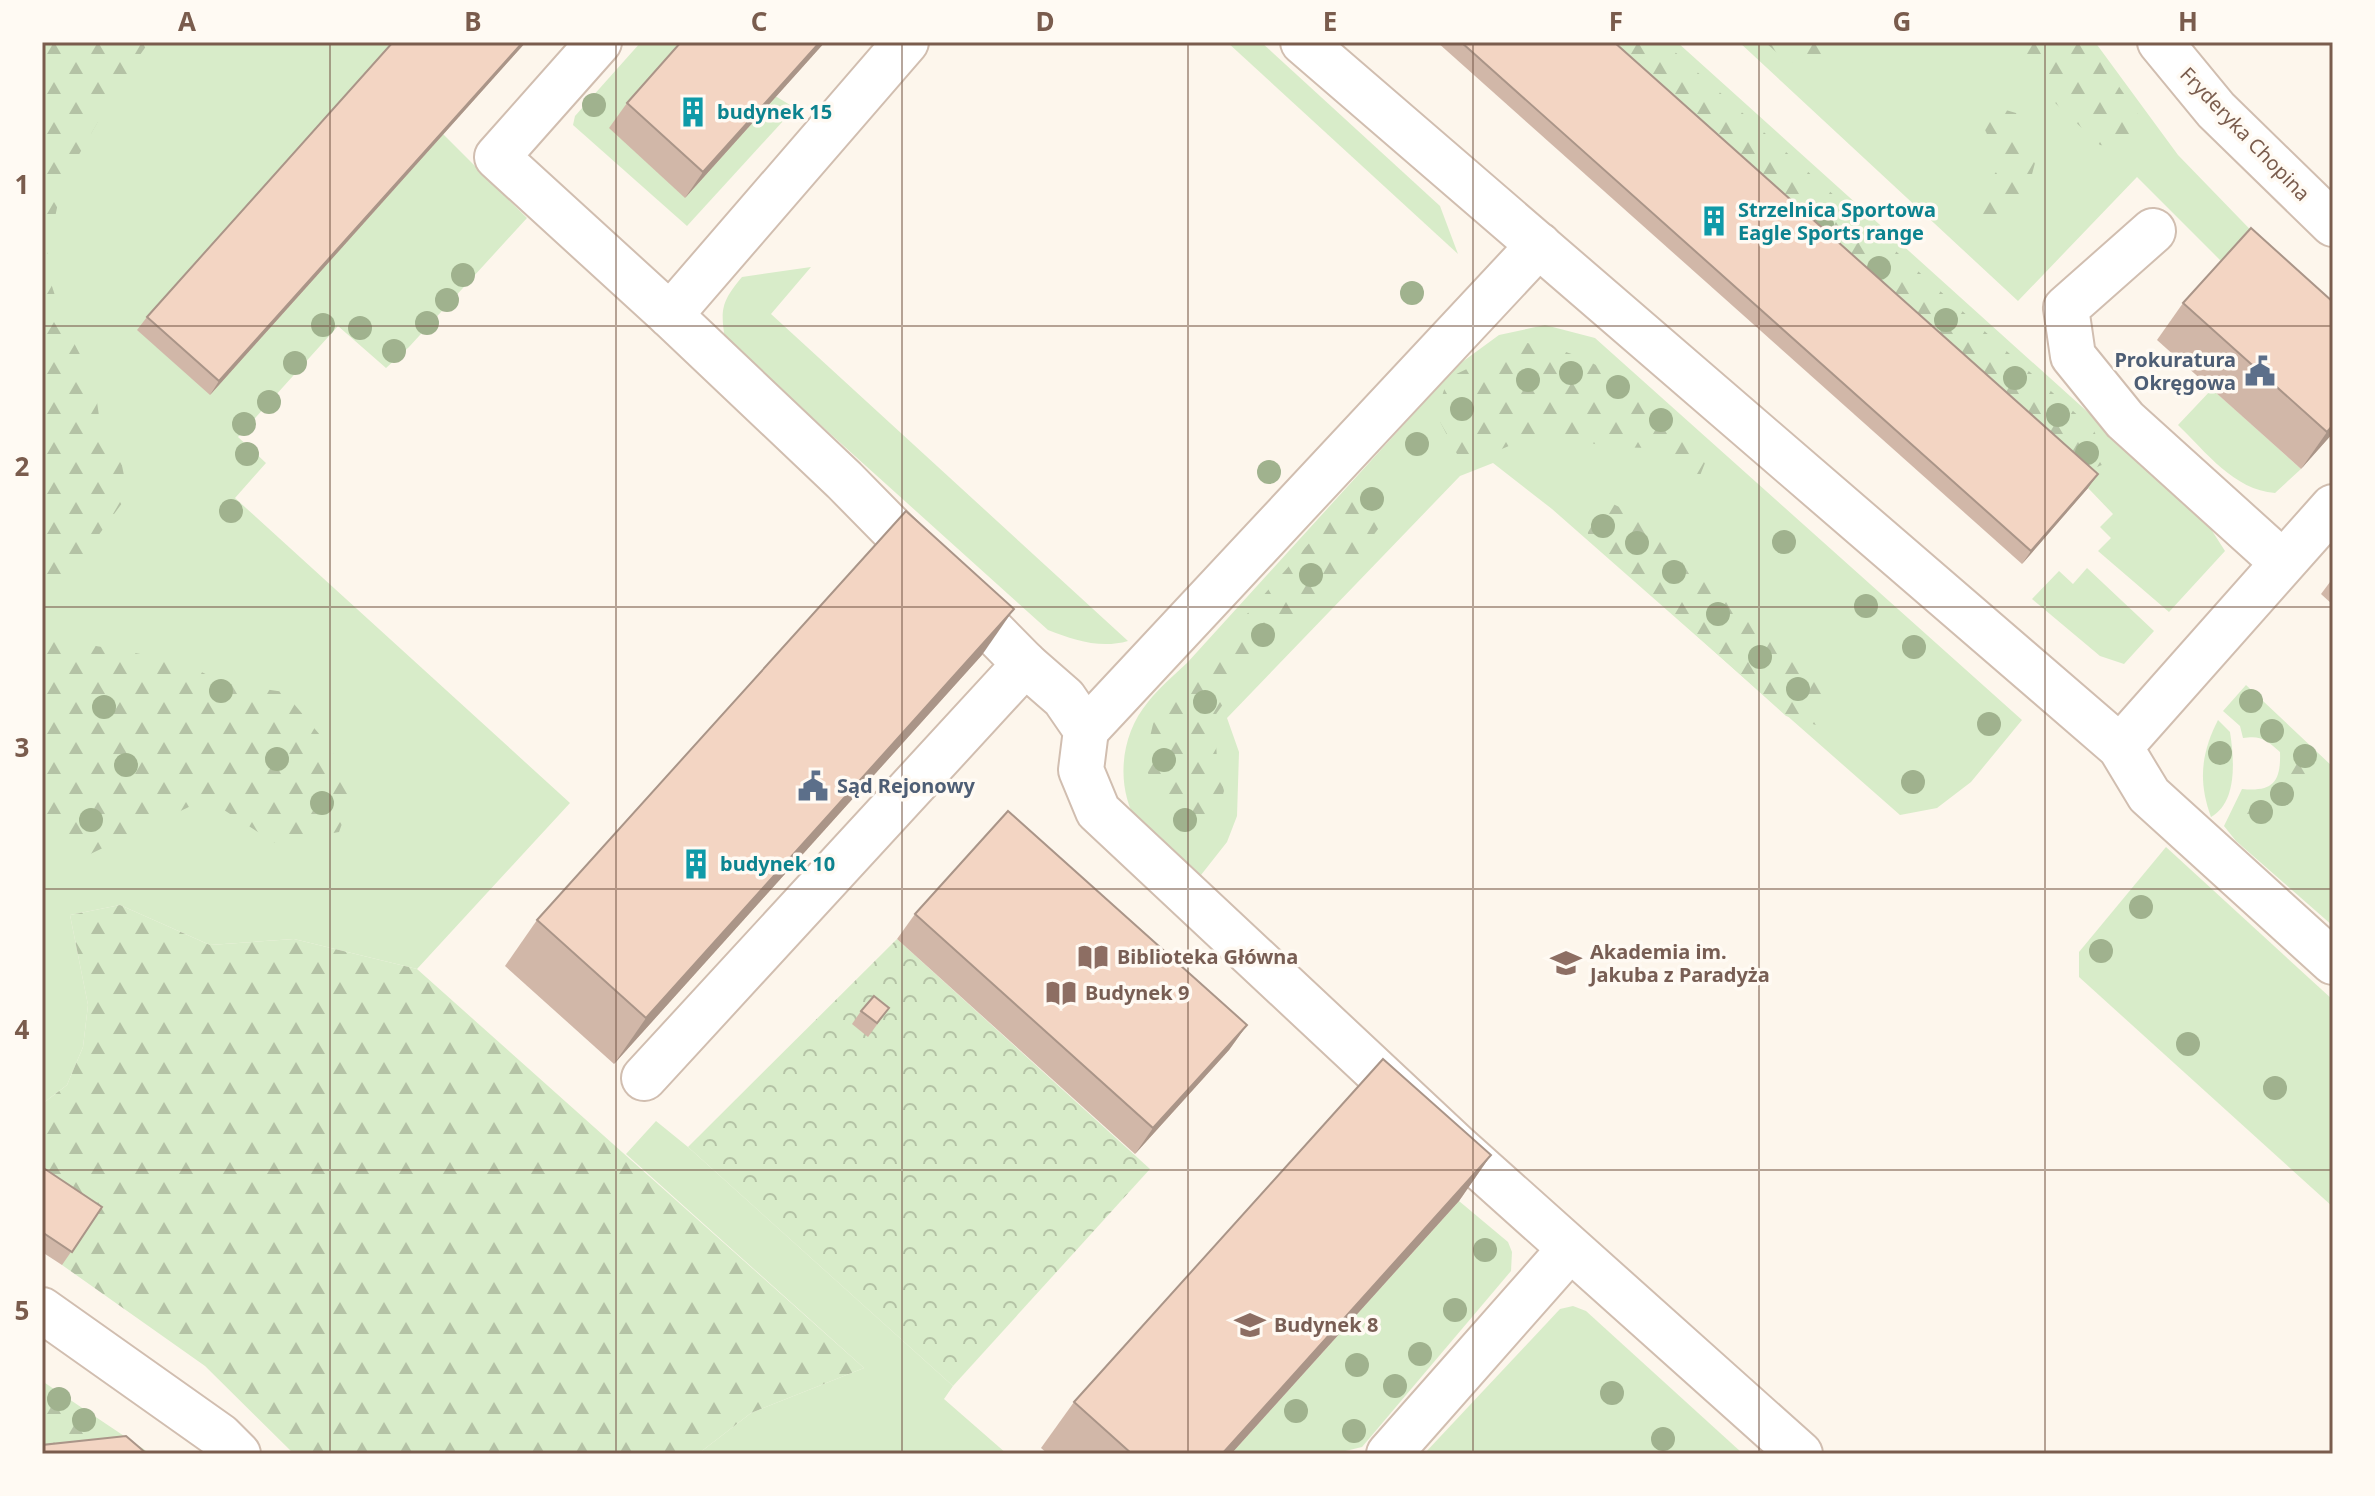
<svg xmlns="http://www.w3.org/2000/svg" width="2375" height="1496" viewBox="0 0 2375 1496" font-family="'Noto Sans',sans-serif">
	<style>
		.grass { fill: #d8ecc9 }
		.forest { fill: url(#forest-firs) }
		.park { fill: url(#park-crowns) }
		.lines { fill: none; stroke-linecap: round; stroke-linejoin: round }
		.street-casing { stroke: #d1beb0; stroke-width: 48 }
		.street { stroke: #fff; stroke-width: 44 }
		.tree { fill: #a0b28e }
		.wall { fill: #d1b7a8 }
		.shaded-wall { fill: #aa9588 }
		.building { fill: #f3d5c3; stroke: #aa9588; stroke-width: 2 }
		.grid { fill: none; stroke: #7a5c4d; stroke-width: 2; stroke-opacity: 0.55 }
		.labels { text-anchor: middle; stroke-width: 7; stroke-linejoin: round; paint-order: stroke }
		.culture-label { font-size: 20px; font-weight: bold; fill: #0d838f; stroke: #fffaf3; text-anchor: start }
		.street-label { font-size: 20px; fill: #7a5c4d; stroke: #fffaf3 }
		.service-label { font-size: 20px; font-weight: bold; fill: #4e5e75; stroke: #fffaf3; text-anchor: end }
		.education-label { font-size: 20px; font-weight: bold; fill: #785e54; stroke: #fffaf3; text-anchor: start }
		.neatline { fill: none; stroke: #7a5c4d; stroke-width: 3 }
		.grid-label { font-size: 26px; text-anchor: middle; font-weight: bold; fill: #7a5c4d }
	</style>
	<defs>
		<pattern id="forest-firs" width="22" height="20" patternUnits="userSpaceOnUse" patternTransform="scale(2)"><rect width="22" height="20" fill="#d8ecc9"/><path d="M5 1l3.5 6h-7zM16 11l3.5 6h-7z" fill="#b4c2a5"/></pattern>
		<pattern id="park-crowns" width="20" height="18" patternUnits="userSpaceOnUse" patternTransform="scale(2)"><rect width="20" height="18" fill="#d8ecc9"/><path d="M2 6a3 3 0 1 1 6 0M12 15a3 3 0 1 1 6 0" fill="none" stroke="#b4c2a5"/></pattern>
	</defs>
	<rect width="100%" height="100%" fill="#fdf6ec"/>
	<g class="grass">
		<polygon points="42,42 395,42 138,330 210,394 443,134 527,218 409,347 386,368 338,326 238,437 266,463 235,498 570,803 417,969 294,939 210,945 120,905 70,915 88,1005 83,1047 67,1085 42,1104"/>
		<polygon points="641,42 686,42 795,108 687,226 573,125 575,116"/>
		<polygon points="1227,42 1261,42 1440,206 1458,254"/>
		<polygon points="1589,42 1677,42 2202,515 2225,551 2169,612 2098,551 2111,538 2100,527 2113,514 2088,488"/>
		<polygon points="1739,42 2095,42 2178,155 2333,315 2225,265 2137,177 2018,301"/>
		<path d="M 811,267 L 771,314 L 1128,641 C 1100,649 1074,640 1048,630 L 725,339 C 720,309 722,301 742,277 Z"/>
		<path d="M 1545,325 L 1595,338 L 2022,720 L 1971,782 L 1937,808 L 1900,815 L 1552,509 L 1493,463 L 1460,476 L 1227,718 L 1239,752 L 1237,816 L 1227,842 L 1201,875 C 1186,863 1147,838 1138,824 C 1115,787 1120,735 1148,702 C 1159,688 1174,675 1187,663 L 1458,365 L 1499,335 Z"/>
		<path d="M 2212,389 L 2301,469 L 2275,493 C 2234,490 2206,452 2178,425 Z"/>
		<polygon points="2087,568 2154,631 2124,664 2100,656 2032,599 2059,571 2073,584"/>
		<path d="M 2246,685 L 2333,767 L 2333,926 L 2236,841 L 2224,826 L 2242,789 C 2273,792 2281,782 2280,752 C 2267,740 2261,735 2243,738 L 2240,726 L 2223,711 Z"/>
		<path d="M 2218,720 L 2230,732 C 2234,758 2238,802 2211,817 C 2198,782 2201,753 2218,720 Z"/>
		<polygon points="2166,847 2333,1000 2333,1207 2079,977 2079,952"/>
		<polygon points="656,1121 688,1147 953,1386 944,1399 1007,1454 698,1454 751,1413 864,1368 626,1154"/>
		<polygon points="1459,1201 1508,1242 1512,1252 1511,1271 1362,1447 1337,1453 1231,1454"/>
		<polygon points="1573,1306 1586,1311 1741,1452 1739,1454 1424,1454 1560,1309"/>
		<polygon points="42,1381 151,1454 42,1454"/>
	</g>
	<g class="forest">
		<polygon points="42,42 149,42 119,85 62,184 45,265 65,326 94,381 100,423 119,451 128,495 73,570 42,594"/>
		<polygon points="1604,42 1664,42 2093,429 2109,462 2085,472"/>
		<polygon points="1765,42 1831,42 1817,71 1784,59"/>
		<polygon points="2020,42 2089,42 2149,131 2129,149 2100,145 2052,100"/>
		<polygon points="1992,106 2016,113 2035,163 2022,212 1984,229 1981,193 2001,165 1976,110"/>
		<path d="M 1523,342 C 1541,346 1561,349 1577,356 C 1629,378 1672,418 1705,463 L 1699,478 L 1650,448 L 1611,447 L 1564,438 L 1516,443 L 1485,456 L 1457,454 L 1436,414 L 1448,378 Z"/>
		<polygon points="1381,487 1384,521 1325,600 1238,683 1214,717 1217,758 1224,791 1217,815 1181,824 1156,795 1144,762 1154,720 1341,507"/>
		<polygon points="1613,504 1660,526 1709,584 1770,640 1834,685 1816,725 1786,716 1619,566 1588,534 1586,520"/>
		<polygon points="42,639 74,642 179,661 224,683 284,692 325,741 355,788 339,832 275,843 224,810 193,805 84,857 42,827"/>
		<polygon points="2291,748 2309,752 2322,771 2271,825 2250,835 2237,829 2244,809 2273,797 2283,787"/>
		<polygon points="120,905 210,945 294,939 417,969 864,1368 751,1413 698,1454 294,1454 205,1366 62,1265 42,1186 42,1104 67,1085 83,1047 88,1005 70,915"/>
		<polygon points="42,1389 137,1454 42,1454"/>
	</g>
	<polygon class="park" points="897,939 1150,1169 953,1386 688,1147"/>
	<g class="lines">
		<g class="street-casing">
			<g id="street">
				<polyline points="599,42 497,157 670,315 844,480 1025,664 1064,698 1086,730 1081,770 1098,811 1456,1146 1800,1454"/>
				<polyline points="1303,42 2120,747 2149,795 2333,962"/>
				<polyline points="2160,42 2216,110 2333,224"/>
				<polyline points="2153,231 2066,308 2073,356 2125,420 2282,562"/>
				<polyline points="670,315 906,42"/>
				<polyline points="1086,730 1539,245"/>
				<polyline points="2120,747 2333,507"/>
				<polyline points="644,1078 1025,664"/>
				<polyline points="42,1310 220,1436 238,1454"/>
				<polyline points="1389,1454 1570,1249"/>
			</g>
		</g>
		<use href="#street" class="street"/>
	</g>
	<g class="tree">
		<circle cx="594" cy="105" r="12"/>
		<circle cx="1822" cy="225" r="12"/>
		<circle cx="1879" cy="268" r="12"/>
		<circle cx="463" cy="275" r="12"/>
		<circle cx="1412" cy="293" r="12"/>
		<circle cx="447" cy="300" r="12"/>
		<circle cx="1946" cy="320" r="12"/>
		<circle cx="427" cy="323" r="12"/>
		<circle cx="323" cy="325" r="12"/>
		<circle cx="360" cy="328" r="12"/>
		<circle cx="394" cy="351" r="12"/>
		<circle cx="295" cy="363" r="12"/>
		<circle cx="1571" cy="373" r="12"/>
		<circle cx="2015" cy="378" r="12"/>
		<circle cx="1528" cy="380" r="12"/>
		<circle cx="1618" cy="387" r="12"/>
		<circle cx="269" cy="402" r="12"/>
		<circle cx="1462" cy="409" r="12"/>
		<circle cx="2058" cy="415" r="12"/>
		<circle cx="1661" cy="420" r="12"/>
		<circle cx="244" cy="424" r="12"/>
		<circle cx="1417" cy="444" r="12"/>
		<circle cx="2087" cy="453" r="12"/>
		<circle cx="247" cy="454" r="12"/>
		<circle cx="1269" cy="472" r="12"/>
		<circle cx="1372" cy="499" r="12"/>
		<circle cx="231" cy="511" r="12"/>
		<circle cx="1603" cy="526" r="12"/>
		<circle cx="1784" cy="542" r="12"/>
		<circle cx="1637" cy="543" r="12"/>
		<circle cx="1674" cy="572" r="12"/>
		<circle cx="1311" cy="575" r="12"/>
		<circle cx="1866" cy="606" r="12"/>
		<circle cx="1718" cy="614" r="12"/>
		<circle cx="1263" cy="635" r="12"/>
		<circle cx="1914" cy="647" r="12"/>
		<circle cx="1760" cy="657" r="12"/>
		<circle cx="1798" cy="689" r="12"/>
		<circle cx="221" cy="691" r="12"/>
		<circle cx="2251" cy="701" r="12"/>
		<circle cx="1205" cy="702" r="12"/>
		<circle cx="104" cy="707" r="12"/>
		<circle cx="1989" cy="724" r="12"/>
		<circle cx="2272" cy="731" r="12"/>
		<circle cx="2220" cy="753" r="12"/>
		<circle cx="2305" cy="756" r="12"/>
		<circle cx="277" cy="759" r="12"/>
		<circle cx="1164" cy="760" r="12"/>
		<circle cx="126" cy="765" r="12"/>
		<circle cx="1913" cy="782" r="12"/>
		<circle cx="2282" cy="794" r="12"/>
		<circle cx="322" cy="803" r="12"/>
		<circle cx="2261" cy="812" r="12"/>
		<circle cx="91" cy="820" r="12"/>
		<circle cx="1185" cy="820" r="12"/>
		<circle cx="2141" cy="907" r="12"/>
		<circle cx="2101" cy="951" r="12"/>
		<circle cx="2188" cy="1044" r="12"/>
		<circle cx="2275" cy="1088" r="12"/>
		<circle cx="1485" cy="1250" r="12"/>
		<circle cx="1455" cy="1310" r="12"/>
		<circle cx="1420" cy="1354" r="12"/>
		<circle cx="1357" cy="1365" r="12"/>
		<circle cx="1395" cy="1386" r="12"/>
		<circle cx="1612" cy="1393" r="12"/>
		<circle cx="59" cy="1399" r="12"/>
		<circle cx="1296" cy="1411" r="12"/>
		<circle cx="84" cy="1420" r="12"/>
		<circle cx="1354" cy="1431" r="12"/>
		<circle cx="1663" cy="1439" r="12"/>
	</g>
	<g class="wall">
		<polygon points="526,42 210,395 137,330 147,317"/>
		<polygon points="681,42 825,42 685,198 609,128 627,103"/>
		<polygon points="1437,42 1614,42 2088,488 2022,564"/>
		<polygon points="2183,303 2333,433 2301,469 2157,340"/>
		<polygon points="2333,578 2333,605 2321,594"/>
		<polygon points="982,655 614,1064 505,966 537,920"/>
		<polygon points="915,914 1247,1025 1229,1050 1135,1154 897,939"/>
		<polygon points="889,1008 868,1037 852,1024 861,1011"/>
		<polygon points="1491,1155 1459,1201 1231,1454 1048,1454 1041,1448 1074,1402"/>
		<polygon points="42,1167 102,1207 62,1265 42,1252"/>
	</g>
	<g class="shaded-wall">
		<polygon points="523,42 526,42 210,395 219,381"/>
		<polygon points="820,42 825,42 685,198 703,172"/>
		<polygon points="2333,425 2333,433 2301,469 2327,432"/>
		<polygon points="2098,474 2088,488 2022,564 2031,551"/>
		<polygon points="1014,609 982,655 614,1064 646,1018"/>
		<polygon points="1247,1025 1229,1050 1135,1154 1153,1128"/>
		<polygon points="1491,1155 1459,1201 1231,1454 1222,1454"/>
	</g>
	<g class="building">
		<polygon points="393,42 523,42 219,381 147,317"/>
		<polygon points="681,42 820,42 703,172 627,103"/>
		<polygon points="1461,42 1614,42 2098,474 2031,551"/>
		<polygon points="2251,228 2333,302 2333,425 2327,432 2183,303"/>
		<polygon points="906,511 1014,609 646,1018 537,920"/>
		<polygon points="1008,811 1247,1025 1153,1128 915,914"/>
		<polygon points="874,996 889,1008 877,1023 861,1011"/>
		<polygon points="1383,1059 1491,1155 1222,1454 1132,1454 1074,1402"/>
		<polygon points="42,1167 102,1207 72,1252 42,1232"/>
		<polygon points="126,1436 147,1454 42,1454 42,1445"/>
	</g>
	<path class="grid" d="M 330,42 L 330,1454M 616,42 L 616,1454M 902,42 L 902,1454M 1188,42 L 1188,1454M 1473,42 L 1473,1454M 1759,42 L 1759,1454M 2045,42 L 2045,1454M 42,326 L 2333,326M 42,607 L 2333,607M 42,889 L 2333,889M 42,1170 L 2333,1170"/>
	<defs>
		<g id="building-bare" transform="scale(2.4)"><path d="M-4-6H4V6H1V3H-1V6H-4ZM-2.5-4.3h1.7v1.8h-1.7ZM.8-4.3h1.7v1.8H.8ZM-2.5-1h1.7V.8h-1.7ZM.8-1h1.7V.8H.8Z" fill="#0f9aa8" stroke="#fffaf3" stroke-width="2.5" paint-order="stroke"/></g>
		<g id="civic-bare" transform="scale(2.4)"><path d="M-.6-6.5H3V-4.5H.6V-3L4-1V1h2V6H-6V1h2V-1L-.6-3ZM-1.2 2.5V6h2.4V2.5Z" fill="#5c6f8a" stroke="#fffaf3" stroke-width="2.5" paint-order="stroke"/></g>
		<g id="library-bare" transform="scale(2.4)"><path d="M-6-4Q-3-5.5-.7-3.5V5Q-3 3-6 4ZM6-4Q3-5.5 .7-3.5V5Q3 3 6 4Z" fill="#8d6e63" stroke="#fffaf3" stroke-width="2.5" paint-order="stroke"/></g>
		<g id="university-bare" transform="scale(2.4)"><path d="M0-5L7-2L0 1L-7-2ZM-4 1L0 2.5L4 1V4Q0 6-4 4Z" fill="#8d6e63" stroke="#fffaf3" stroke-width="2.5" paint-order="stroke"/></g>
	</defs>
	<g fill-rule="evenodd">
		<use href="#building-bare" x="693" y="112"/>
		<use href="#building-bare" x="1714" y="221"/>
		<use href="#civic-bare" x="2260" y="371"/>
		<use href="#civic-bare" x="813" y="786"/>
		<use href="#building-bare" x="696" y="864"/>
		<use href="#library-bare" x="1093" y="957"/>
		<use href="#university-bare" x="1566" y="963"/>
		<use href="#library-bare" x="1061" y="993"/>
		<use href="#university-bare" x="1250" y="1325"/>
	</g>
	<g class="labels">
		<g class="culture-label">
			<text x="717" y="119">budynek 15</text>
			<text x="1738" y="217">Strzelnica Sportowa<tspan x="1738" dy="23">Eagle Sports range</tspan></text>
			<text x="720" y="871">budynek 10</text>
		</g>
		<g class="street-label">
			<text transform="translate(2245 134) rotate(46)" y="7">Fryderyka Chopina</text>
		</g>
		<g class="service-label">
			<text x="2236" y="367">Prokuratura<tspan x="2236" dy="23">Okręgowa</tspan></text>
			<text x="837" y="793" text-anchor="start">Sąd Rejonowy</text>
		</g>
		<g class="education-label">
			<text x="1590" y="959">Akademia im.<tspan x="1590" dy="23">Jakuba z Paradyża</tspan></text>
			<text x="1117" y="964">Biblioteka Główna</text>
			<text x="1085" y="1000">Budynek 9</text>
			<text x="1274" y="1332">Budynek 8</text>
		</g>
	</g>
	<rect width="2375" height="1496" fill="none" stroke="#fffaf3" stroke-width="88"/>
	<rect x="44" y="44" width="2287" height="1408" class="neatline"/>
	<g class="grid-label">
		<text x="187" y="31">A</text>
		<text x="473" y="31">B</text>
		<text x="759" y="31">C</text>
		<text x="1045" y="31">D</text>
		<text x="1330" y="31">E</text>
		<text x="1616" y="31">F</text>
		<text x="1902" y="31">G</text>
		<text x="2188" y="31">H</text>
		<text x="22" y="194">1</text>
		<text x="22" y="476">2</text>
		<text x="22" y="757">3</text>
		<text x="22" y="1039">4</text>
		<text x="22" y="1320">5</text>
	</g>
</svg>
